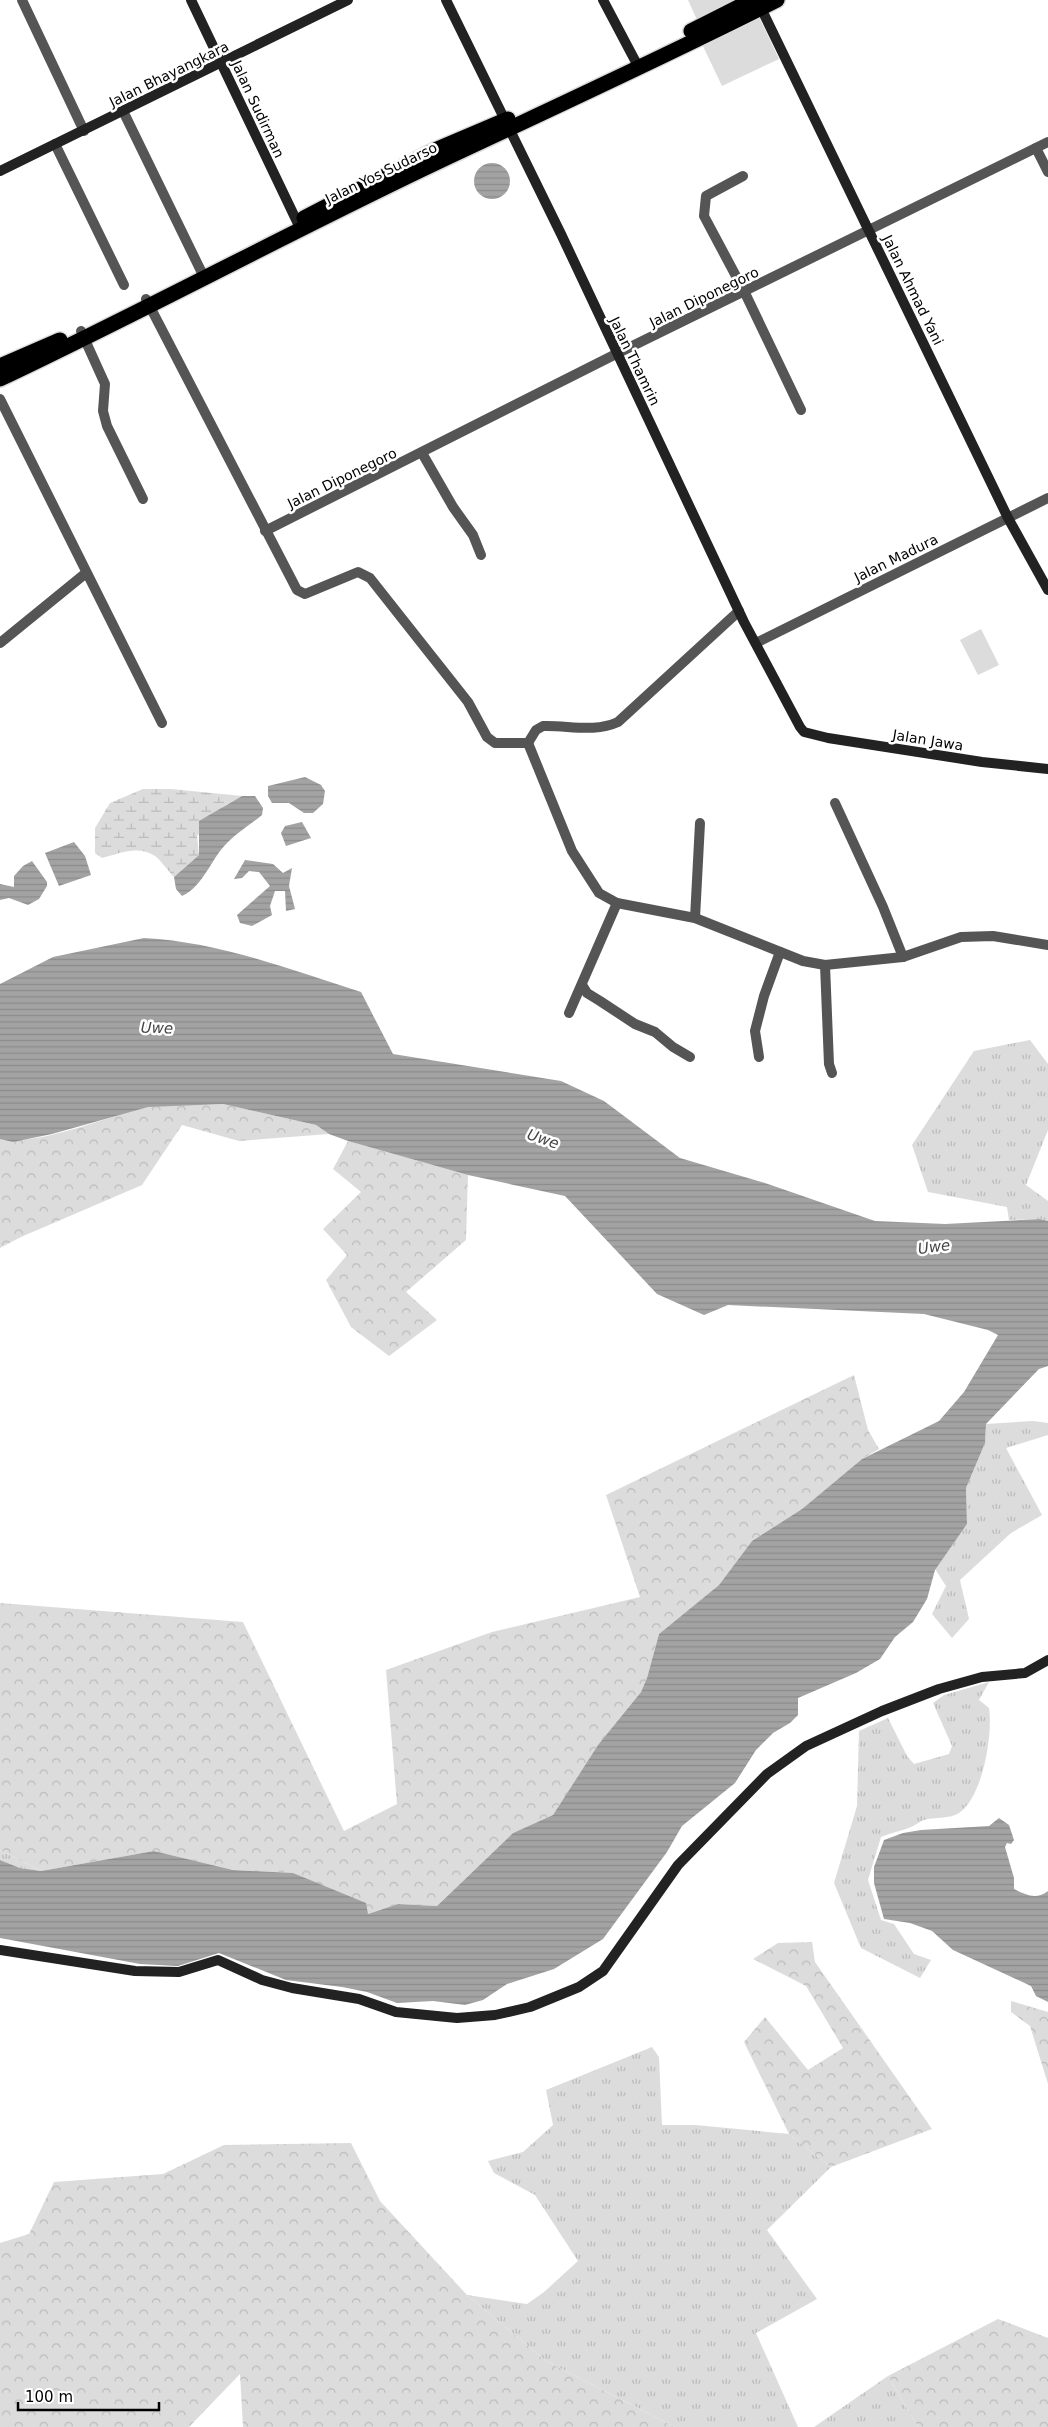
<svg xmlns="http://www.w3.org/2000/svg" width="1048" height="2427" viewBox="0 0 1048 2427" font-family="'DejaVu Sans',sans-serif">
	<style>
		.grass { fill: url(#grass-tufts) }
		.forest { fill: url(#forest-crowns) }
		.wetland { fill: url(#wetland-marsh) }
		.park { fill: #dcdcdc }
		.water { fill: url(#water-rules) }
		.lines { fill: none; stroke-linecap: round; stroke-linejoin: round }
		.highway-casing { stroke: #dbdbdb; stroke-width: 18 }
		.street { stroke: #555; stroke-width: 10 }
		.secondary { stroke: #222; stroke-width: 10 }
		.highway { stroke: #000; stroke-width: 15 }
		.labels { text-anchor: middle; stroke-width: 5; stroke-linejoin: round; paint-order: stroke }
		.street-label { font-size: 14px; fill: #000; stroke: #fff }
		.water-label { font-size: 15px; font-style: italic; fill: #444; stroke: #fff }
	</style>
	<defs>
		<pattern id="grass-tufts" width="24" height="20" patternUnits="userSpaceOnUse" patternTransform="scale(1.25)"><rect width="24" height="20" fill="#dcdcdc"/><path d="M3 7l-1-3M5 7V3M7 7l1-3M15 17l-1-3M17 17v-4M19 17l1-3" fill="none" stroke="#bbb"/></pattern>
		<pattern id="forest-crowns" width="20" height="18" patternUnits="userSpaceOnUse" patternTransform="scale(1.25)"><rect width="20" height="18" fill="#dcdcdc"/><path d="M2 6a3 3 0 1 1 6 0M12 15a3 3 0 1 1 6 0" fill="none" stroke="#bbb"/></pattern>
		<pattern id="wetland-marsh" width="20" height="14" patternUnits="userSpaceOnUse" patternTransform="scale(1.25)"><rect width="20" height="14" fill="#dcdcdc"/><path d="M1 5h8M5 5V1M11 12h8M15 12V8" fill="none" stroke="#bbb"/></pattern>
		<pattern id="water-rules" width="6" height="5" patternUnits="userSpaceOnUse" patternTransform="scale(1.25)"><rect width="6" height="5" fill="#a3a3a3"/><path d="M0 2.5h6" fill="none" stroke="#8b8b8b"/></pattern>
	</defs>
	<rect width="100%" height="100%" fill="#fff"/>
	<g class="grass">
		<polygon points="1030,1040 1048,1064 1048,1130 1026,1185 1048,1201 1048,1221 1040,1219 1009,1220 1007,1207 928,1192 912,1145 974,1051"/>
		<polygon points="1033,1421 1048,1423 1048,1435 1006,1448 1042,1515 1011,1533 960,1580 969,1619 952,1638 932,1614 946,1586 935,1569 967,1524 966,1488 985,1443 986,1424"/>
		<path d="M 989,1682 L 979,1700 L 989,1708 C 993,1734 983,1797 959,1813 C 950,1819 934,1817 924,1820 C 920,1821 916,1825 911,1827 C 901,1831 891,1833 881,1837 L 868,1880 L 881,1920 L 894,1924 L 914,1954 L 931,1960 L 920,1978 L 861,1948 L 834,1883 L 857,1806 L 859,1731 L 888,1718 L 907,1756 L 914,1764 L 949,1754 L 952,1746 L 933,1703 L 944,1695 Z"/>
		<polygon points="0,1850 41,1871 20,1868 0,1860"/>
		<polygon points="652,2047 659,2057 662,2125 695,2125 789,2134 831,2167 767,2230 817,2299 756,2333 798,2427 675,2427 546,2361 467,2295 527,2304 544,2292 578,2261 535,2195 494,2173 488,2161 523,2152 553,2125 546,2090"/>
		<polygon points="888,2376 918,2427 814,2427"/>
	</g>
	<g class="forest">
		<path d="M 223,1104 L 316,1125 L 329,1134 L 239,1141 L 182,1125 L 142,1185 L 21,1237 L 0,1248 L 0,1139 C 40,1146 105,1117 146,1107 C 168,1102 199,1105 223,1104 Z"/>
		<polygon points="348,1141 468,1175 466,1240 406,1292 437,1320 389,1356 351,1327 326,1280 347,1255 323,1229 361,1192 333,1169"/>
		<polygon points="854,1375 868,1430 879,1449 862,1459 802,1509 752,1541 719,1585 659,1634 647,1678 641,1692 598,1745 553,1815 513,1833 437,1906 398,1904 368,1914 293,1873 233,1870 154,1851 41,1871 0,1850 0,1603 243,1622 344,1831 397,1804 386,1670 492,1632 640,1597 606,1495"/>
		<polygon points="812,1942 815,1962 932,2129 831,2167 789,2134 744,2042 765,2017 808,2070 843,2048 806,1986 753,1959 778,1943"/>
		<polygon points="1011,2001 1048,2012 1048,2084 1030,2026 1011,2012"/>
		<polygon points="351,2143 380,2201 467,2295 546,2361 675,2427 243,2427 240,2374 189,2427 0,2427 0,2243 29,2234 54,2182 163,2174 224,2145"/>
		<polygon points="998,2319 1048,2338 1048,2427 918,2427 888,2376"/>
	</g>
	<path class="wetland" d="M 143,789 L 171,789 L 242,796 L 224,806 L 197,836 L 199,855 L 174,877 C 168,871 160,859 155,856 C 138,845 121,853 102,858 L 95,853 L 95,828 L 110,803 Z"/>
	<g class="park">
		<polygon points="688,0 744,0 698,22"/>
		<polygon points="759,17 779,59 722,86 701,42"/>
		<polygon points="981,629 999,665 978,675 960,640"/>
	</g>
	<g class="water">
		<circle cx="492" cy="181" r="18"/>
		<polygon points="305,777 321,785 325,791 323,804 313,813 304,813 289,803 272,803 268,796 268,786"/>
		<path d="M 242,796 L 255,796 L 263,808 L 262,815 C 251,824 238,832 228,842 C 211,858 204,886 182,896 L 176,889 L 174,877 L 199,855 L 199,821 Z"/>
		<polygon points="302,822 311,838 286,846 281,833 285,826"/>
		<polygon points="74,842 85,856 91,875 59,886 45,853"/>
		<polygon points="245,860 273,864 283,873 292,868 289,886 295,909 286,911 285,891 275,891 270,906 272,915 252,926 240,923 237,915 270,886 259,872 249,871 242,878 234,879"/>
		<polygon points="32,861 47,882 47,886 39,899 28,905 9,898 0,900 0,884 14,887 14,876 23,866"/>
		<path d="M 144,938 C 219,942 289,969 361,992 L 393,1054 L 561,1081 L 604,1101 L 680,1158 L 765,1183 L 875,1221 L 945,1224 L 1040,1219 L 1048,1221 L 1048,1366 L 1039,1369 L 986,1424 L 985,1443 L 966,1488 L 967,1524 L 935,1570 L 927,1599 L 913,1622 L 895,1637 L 880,1659 L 856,1673 L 798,1698 L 798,1715 L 790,1723 L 773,1733 L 756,1750 L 735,1783 L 682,1826 L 667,1852 L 603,1939 L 554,1969 L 507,1984 L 483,2000 L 465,2005 L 433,2001 L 397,2003 L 367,1992 L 342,1987 L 286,1980 L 219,1953 L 178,1966 L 140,1964 L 0,1938 L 0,1860 L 20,1868 L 41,1871 L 154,1851 L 233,1870 L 293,1873 L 366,1903 L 368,1914 L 398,1904 L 437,1906 L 513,1833 L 553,1815 L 598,1745 L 641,1692 L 647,1678 L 659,1634 L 719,1585 L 752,1541 L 802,1509 L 862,1459 L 939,1421 L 964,1392 L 998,1335 L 988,1330 L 924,1314 L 728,1305 L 704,1315 L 657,1294 L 565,1196 L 468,1175 L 348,1141 L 329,1134 L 316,1125 L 223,1104 L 148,1107 L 52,1134 L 13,1142 L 0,1139 L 0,984 L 53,957 Z"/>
		<path d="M 999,1818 L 1009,1825 L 1014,1840 L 1011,1844 L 1007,1843 L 1005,1847 L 1014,1878 L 1014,1889 C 1025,1895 1037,1900 1048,1891 L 1048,2002 L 1036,1996 L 1031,1986 L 953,1950 L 932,1931 L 910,1923 L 884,1919 L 874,1883 L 874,1867 L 884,1840 L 903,1833 L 921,1830 L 989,1826 Z"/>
	</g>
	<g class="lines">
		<g class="highway-casing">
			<g id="highway">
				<polyline points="691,31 752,0"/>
				<polyline points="304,218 435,150 508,119"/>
				<polyline points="0,366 60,340"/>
				<path d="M 0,379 C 148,309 292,231 440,161 C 553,108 666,56 777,0"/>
			</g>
		</g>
		<g class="street">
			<polyline points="22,0 84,131"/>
			<polyline points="123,111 202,273"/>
			<polyline points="55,144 124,285"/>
			<polyline points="1036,148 1048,172"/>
			<polyline points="743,176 706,196 704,216 745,293 801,410"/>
			<polyline points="146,299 297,590 305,594 358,572 370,578 468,702 487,737 495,743 528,743"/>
			<polyline points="81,331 105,384 103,411 107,426 143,499"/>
			<polyline points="0,399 162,723"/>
			<polyline points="422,453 453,507 473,535 481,555"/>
			<polyline points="265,531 616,354 1048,142"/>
			<polyline points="0,643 86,573"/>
			<polyline points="756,643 1048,498"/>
			<polyline points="528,743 572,851 599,893 617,903 695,918 803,961 825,965 903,957 961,937 993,936 1048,945"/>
			<path d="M 528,743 L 536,730 L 543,726 C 568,725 594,733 618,722 L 739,611"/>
			<polyline points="835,803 883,907 903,957"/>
			<polyline points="695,918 700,823"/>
			<polyline points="825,965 829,1064 832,1073"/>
			<polyline points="582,985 587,993 600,1001 635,1024 655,1032 673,1047 690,1057"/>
			<polyline points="569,1013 617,903"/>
			<polyline points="759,1057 755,1031 764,996 780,952"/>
		</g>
		<g class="secondary">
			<polyline points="191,0 301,230"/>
			<polyline points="446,0 561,234 744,622 800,727 804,732 828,738 982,762 1048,769"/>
			<polyline points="603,0 639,68"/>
			<polyline points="759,4 1008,518 1048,590"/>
			<polyline points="0,171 348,0"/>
			<polyline points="0,1950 135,1971 179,1972 218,1960 262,1980 292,1988 359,1999 396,2012 457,2018 495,2015 530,2007 579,1987 603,1971 678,1865 767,1774 806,1746 882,1711 939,1689 982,1677 1025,1673 1048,1660"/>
		</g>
		<use href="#highway" class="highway"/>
	</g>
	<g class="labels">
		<g class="street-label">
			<text transform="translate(169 74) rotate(-26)" y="5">Jalan Bhayangkara</text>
			<text transform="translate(258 109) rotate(65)" y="5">Jalan Sudirman</text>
			<text transform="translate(381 173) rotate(-26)" y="5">Jalan Yos Sudarso</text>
			<text transform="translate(913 290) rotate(64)" y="5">Jalan Ahmad Yani</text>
			<text transform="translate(704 297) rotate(-26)" y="5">Jalan Diponegoro</text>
			<text transform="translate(635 361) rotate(64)" y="5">Jalan Thamrin</text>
			<text transform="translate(342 478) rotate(-26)" y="5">Jalan Diponegoro</text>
			<text transform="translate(896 558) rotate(-26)" y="5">Jalan Madura</text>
			<text transform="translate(928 740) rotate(9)" y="5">Jalan Jawa</text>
		</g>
		<g class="water-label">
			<text transform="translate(157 1028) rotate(2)" y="5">Uwe</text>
			<text transform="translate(543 1139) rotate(19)" y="5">Uwe</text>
			<text transform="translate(934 1247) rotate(-7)" y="5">Uwe</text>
		</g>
	</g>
	<path d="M18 2402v8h141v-8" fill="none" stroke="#000000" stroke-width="2.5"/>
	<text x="25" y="2402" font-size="15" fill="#000000" stroke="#ffffff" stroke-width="4" paint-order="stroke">100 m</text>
</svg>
